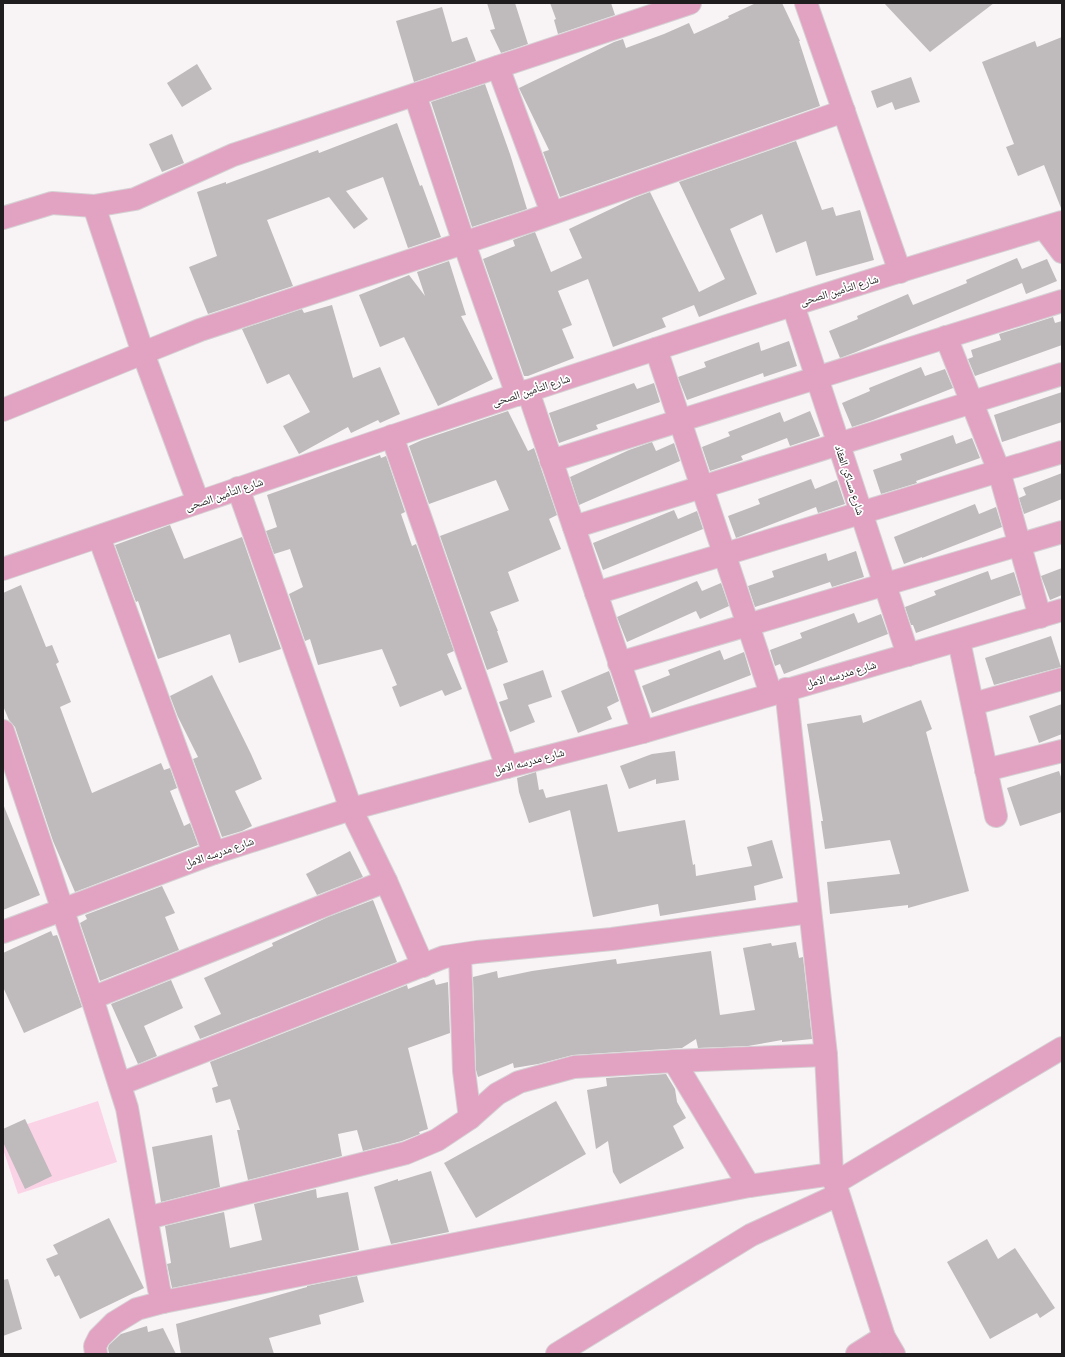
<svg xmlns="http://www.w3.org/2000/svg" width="1065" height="1357" viewBox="0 0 1065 1357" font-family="Cabin,'Noto Naskh Arabic',sans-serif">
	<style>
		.green { fill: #fbd3e6 }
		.building { fill: #bfbabc }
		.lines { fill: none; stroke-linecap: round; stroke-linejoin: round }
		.minor-casing { stroke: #d5d1d3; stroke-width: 24 }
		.tertiary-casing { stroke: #d5d1d3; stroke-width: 24 }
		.minor { stroke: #e2a3c2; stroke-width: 22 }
		.tertiary { stroke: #e2a3c2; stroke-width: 22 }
		.labels { text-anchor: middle; stroke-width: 3.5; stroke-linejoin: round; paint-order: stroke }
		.street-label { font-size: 11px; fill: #1f1d1e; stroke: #fff }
	</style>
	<rect width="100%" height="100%" fill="#f8f3f5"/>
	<polygon class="green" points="98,1101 117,1162 18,1194 3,1149 3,1132"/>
	<g class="building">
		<polygon points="487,3 515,3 528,44 501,53 490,30 495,29"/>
		<polygon points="550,3 611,3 615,15 558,34 554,20 556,19"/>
		<polygon points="756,3 782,3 800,41 799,41 820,106 560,197 543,152 549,150 519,88 614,42 623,39 626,48 664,34 689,23 694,34 729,18 728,16"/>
		<polygon points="884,3 994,3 930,52"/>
		<polygon points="442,7 452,42 467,37 476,61 414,82 396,21"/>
		<polygon points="1062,37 1062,208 1061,208 1044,165 1018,176 1006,147 1014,144 982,62 1035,41 1037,47"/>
		<polygon points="197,64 212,89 182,107 167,83"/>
		<polygon points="911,77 920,102 895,110 892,102 877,108 871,91"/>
		<polygon points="485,84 510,154 527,209 472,227 431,102"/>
		<polygon points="397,123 420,186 422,185 441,237 408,248 383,177 346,191 368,219 354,229 329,197 267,220 293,286 208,314 189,267 217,256 197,192 226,182 226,184 318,150 319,153"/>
		<polygon points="172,134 184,163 162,172 149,144"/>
		<polygon points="796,141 822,210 833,207 836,216 860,210 874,260 816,276 806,241 776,253 762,214 730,229 757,294 699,317 694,305 662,318 666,327 613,347 588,279 558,291 572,325 562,329 574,358 528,376 524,376 483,259 515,246 513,240 535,232 551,272 582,258 569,229 634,198 650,192 699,292 725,279 679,182"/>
		<polygon points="1017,258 1022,269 1047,259 1057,281 1026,294 1022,283 856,352 840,358 829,331 858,319 857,316 908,294 913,305 967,283 966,280"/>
		<polygon points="449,261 466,315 461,316 493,379 438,406 404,337 380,347 359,295 409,275 425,296 417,272"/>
		<polygon points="332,305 353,378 380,367 400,414 380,423 378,420 351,433 348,427 299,454 283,426 310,412 289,374 267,384 242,329 302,309 304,313"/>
		<polygon points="1053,317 1055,323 1062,321 1062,345 975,376 968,359 973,357 971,350 1001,340 999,334"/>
		<polygon points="789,341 797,366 764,377 763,373 687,400 678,377 706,367 704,362 759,342 761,351"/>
		<polygon points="921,367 925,376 945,369 953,388 873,420 852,427 842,403 870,391 869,388"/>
		<polygon points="634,383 637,389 654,383 660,402 596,425 598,429 559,443 549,413"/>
		<polygon points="1062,392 1062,422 1002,442 994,415"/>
		<polygon points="508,411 528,451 534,448 557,515 549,519 561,549 508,572 519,601 490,612 498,631 497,631 508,662 487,670 440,536 509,510 496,480 429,504 409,446 422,440"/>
		<polygon points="810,411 820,436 790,446 787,438 741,456 743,460 710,471 702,447 730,436 728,432 780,412 784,422"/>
		<polygon points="953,435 956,444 972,438 980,458 916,481 917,483 881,494 873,470 902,460 900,454"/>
		<polygon points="652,442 656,451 674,443 680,461 579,505 570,477 629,450"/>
		<polygon points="380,455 381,458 386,456 405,512 401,514 412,546 416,544 454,651 447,654 462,689 445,696 442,690 400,707 392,687 397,685 382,649 318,665 310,639 305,641 289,594 303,587 290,549 274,554 266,531 277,527 267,495"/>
		<polygon points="1062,473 1062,499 1024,514 1019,498 1026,495 1023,488"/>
		<polygon points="811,479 815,489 837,480 845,504 818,513 816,507 736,538 728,516 760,504 758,499"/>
		<polygon points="975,504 979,514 996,507 1002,527 922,558 922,557 904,564 894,537"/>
		<polygon points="674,510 678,519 697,511 703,529 603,570 593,543"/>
		<polygon points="170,525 184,559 242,537 281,649 239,663 230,634 158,659 138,601 136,602 115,545"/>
		<polygon points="856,551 864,577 832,587 830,582 755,607 748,586 774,577 772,571 826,553 828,561"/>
		<polygon points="1062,568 1062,595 1050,600 1041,576"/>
		<polygon points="988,571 991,580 1014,572 1021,595 916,633 913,625 911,625 905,607 936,595 934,591"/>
		<polygon points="697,581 702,591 721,583 729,606 700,619 696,611 627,642 617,617"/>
		<polygon points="21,585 46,647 52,645 59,662 56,664 71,702 60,707 92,793 161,763 164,770 170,768 177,788 170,791 184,826 190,823 198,845 75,892 53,841 15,727 9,720 3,706 3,593"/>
		<polygon points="854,613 858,623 881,614 888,634 784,674 780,664 775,666 770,650 802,638 800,633"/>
		<polygon points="1051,636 1061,667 994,685 985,658"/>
		<polygon points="720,650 724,660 744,652 751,675 652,713 642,686 670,675 668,670"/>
		<polygon points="543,670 552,697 528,705 535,722 510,732 499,702 508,699 503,684"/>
		<polygon points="609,671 619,701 607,707 612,719 578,733 561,691"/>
		<polygon points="212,675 251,754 262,779 235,791 252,826 242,831 222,837 193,759 198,757 178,717 170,696"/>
		<polygon points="921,700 932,729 926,732 969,891 908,908 908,905 830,914 827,882 900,874 890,840 825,849 821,821 823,821 807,724 861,715 863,723"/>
		<polygon points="1062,704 1062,734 1039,743 1029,716"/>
		<polygon points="675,751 679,780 656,784 656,779 629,789 620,766 652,754"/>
		<polygon points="1059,771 1062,780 1062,812 1020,826 1007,788"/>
		<polygon points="536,772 539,790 543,789 546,798 607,784 618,832 685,820 693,865 695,864 696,876 752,866 747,847 772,840 783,878 754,886 756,900 660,916 658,904 593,917 570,810 529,823 519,792 517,778"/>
		<polygon points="3,804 40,895 3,910"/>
		<polygon points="350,851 363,877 317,895 306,874"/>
		<polygon points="162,886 175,913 165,917 179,950 100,981 80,923 87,919 85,915"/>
		<polygon points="373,900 397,962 200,1039 194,1026 221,1014 204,978 273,946 272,943 328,917"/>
		<polygon points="51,931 53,936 57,935 59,940 82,1007 24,1033 3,987 3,953"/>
		<polygon points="796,942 799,958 803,957 812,1039 782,1042 782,1040 748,1046 698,1048 696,1039 682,1048 573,1055 538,1064 514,1068 513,1063 478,1077 476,1070 473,977 497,971 498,978 532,971 616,959 617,964 711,951 720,1015 755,1010 743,948 771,943 772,946"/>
		<polygon points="434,979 436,985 448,982 450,1033 408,1048 428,1129 419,1132 420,1134 402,1141 363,1151 357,1130 338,1134 342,1156 248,1180 237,1130 240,1130 230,1099 216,1103 212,1088 218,1086 210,1062 407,985 408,989"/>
		<polygon points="171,980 183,1008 144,1026 157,1056 138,1064 111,1004"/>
		<polygon points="666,1074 675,1089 677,1102 686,1118 673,1126 684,1148 620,1184 613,1172 608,1141 596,1149 587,1090 607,1086 606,1078"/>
		<polygon points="556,1101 586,1154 476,1218 444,1163"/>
		<polygon points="25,1119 52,1176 25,1189 3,1142 3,1129"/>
		<polygon points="212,1135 220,1187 161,1202 152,1147"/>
		<polygon points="431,1171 449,1232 391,1244 374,1187 398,1179 398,1181"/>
		<polygon points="316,1189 317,1198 348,1192 359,1250 172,1288 167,1264 171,1263 165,1226 224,1212 230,1248 262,1240 254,1204"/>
		<polygon points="109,1218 144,1288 80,1319 59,1275 55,1277 46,1259 58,1254 53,1245"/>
		<polygon points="987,1239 998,1259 1015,1248 1055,1308 1040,1318 1037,1313 990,1339 947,1262"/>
		<polygon points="357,1276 364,1302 319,1315 321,1324 269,1338 274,1354 181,1354 176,1324 307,1287 307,1286"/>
		<polygon points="8,1279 22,1329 3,1336 3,1280"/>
		<polygon points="147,1326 148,1332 163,1328 176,1354 109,1354 108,1348 109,1345 121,1334"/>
	</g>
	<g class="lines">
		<g class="minor-casing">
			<g id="minor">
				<polyline points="806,3 900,272"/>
				<polyline points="498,67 552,213"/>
				<polyline points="415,95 464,243 517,395"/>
				<polyline points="94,206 143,353 198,502"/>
				<polyline points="3,218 52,203 94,206 135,199 233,155 690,3"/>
				<polyline points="1044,228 1062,252"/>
				<polyline points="793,305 908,655"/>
				<polyline points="946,337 999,471 1040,617"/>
				<polyline points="656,349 771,694"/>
				<polyline points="528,391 643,732"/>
				<polyline points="3,410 143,353 200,330 533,220 844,111"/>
				<polyline points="392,436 507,767"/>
				<polyline points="551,461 1062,301"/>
				<polyline points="238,488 351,809 386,881 423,966"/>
				<polyline points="574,527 1062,374"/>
				<polyline points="99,537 214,853"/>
				<polyline points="596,593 1062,452"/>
				<polyline points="959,641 996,816"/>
				<polyline points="619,663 1062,532"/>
				<polyline points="786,689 826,1055 832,1174 884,1337 894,1354"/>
				<polyline points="973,704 1062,679"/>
				<polyline points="3,731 92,998 127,1108 159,1289 163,1302"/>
				<polyline points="986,770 1062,751"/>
				<polyline points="3,932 214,853 351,809 507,767 643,732 1062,610"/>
				<polyline points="460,955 464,1071 470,1118"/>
				<polyline points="92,998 386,881"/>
				<polyline points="674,1061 749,1186"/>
				<polyline points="120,1084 444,957 477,952 612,939 810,912"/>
				<polyline points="835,1183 1062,1048"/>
				<polyline points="147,1218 406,1153 437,1140 470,1118 497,1094 519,1082 574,1067 674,1061 826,1055"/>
				<polyline points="96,1354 95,1346 99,1338 114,1323 137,1309 163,1302 749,1186 832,1174"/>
				<polyline points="557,1354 751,1235 838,1195"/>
				<polyline points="857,1354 884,1337"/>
			</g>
		</g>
		<g class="tertiary-casing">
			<path id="tertiary" d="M 3,569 C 132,526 261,480 390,437 C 613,362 836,289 1062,222"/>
		</g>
		<use href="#minor" class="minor"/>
		<use href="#tertiary" class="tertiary"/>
	</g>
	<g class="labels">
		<g class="street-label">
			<text transform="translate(839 290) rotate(-17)" y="4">شارع التأمين الصحى</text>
			<text transform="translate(531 390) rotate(-18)" y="4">شارع التأمين الصحى</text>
			<text transform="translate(850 480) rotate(72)" y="4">شارع مساكن العقاد</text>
			<text transform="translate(224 494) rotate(-19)" y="4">شارع التأمين الصحى</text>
			<text transform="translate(841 674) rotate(-16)" y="4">شارع مدرسه الامل</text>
			<text transform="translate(529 761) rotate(-15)" y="4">شارع مدرسه الامل</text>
			<text transform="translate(219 852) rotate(-19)" y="4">شارع مدرسه الامل</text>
		</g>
	</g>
	<rect width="1065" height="1357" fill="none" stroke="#1f1d1e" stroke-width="8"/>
</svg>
